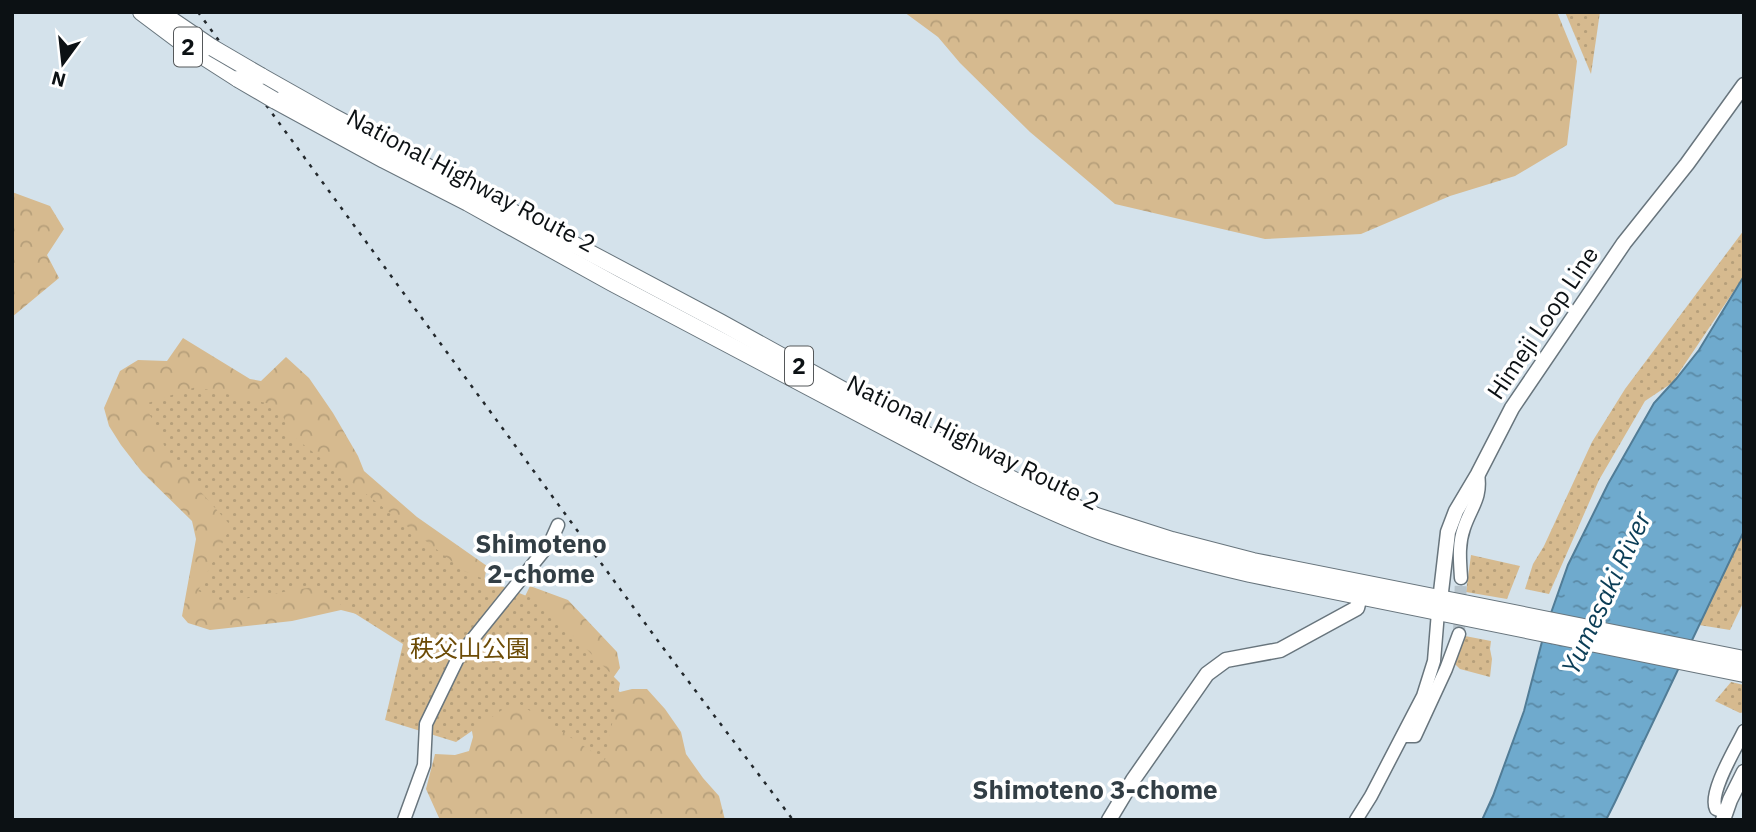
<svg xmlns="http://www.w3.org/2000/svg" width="1756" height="832" viewBox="0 0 1756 832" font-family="'IBM Plex Sans','Noto Sans JP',sans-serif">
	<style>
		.forest { fill: url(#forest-crowns) }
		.park { fill: url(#park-dots) }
		.water { fill: url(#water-ripples); stroke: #517c96; stroke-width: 2 }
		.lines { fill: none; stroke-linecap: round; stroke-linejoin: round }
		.tertiary-tunnel { stroke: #b6c3cb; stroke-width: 12; stroke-dasharray: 12 6; stroke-linecap: butt }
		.tertiary-casing { stroke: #68757d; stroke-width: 15 }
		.secondary-casing { stroke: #68757d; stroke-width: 17 }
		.trunk-casing { stroke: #68757d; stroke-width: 18 }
		.tertiary { stroke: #fff; stroke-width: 12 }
		.secondary { stroke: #fff; stroke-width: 14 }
		.trunk { stroke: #fff; stroke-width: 16 }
		.rail { stroke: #23292d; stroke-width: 2.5; stroke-dasharray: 3.5 7; stroke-linecap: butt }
		.trunk-bridge-casing { stroke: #68757d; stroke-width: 18; stroke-linecap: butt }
		.trunk-bridge { stroke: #fff; stroke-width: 16 }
		.labels { text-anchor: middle; stroke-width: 7; stroke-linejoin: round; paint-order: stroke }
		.shield { fill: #fff; stroke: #55585a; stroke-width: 2 }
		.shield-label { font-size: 23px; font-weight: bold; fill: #0c1114 }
		.street-label { font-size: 24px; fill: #0c1114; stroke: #fff }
		.park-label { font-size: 24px; fill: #6c4b06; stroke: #fff }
		.neighbourhood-label { font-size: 26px; font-weight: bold; fill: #323e45; stroke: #fff }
		.water-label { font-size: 26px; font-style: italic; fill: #0a3d56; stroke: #fff }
	</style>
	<defs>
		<pattern id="forest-crowns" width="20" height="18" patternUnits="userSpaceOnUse" patternTransform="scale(1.75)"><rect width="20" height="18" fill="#d6ba8f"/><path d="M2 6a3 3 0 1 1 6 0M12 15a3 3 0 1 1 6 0" fill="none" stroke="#b69f7a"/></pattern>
		<pattern id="park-dots" width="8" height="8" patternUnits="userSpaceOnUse" patternTransform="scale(1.75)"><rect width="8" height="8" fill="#d6ba8f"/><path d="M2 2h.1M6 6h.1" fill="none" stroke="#b69f7a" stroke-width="1.8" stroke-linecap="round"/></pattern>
		<pattern id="water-ripples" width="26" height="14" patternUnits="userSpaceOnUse" patternTransform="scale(1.75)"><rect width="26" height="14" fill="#6faacd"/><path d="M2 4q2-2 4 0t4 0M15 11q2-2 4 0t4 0" fill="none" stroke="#5a89a5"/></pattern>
	</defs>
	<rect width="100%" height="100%" fill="#d4e2eb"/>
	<g class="forest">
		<polygon points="904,12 1557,12 1577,61 1567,145 1515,176 1450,196 1361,234 1265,239 1115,204 1030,132 960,63 938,37"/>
		<polygon points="12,192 50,206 64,229 47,255 59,278 12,317"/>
		<polygon points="183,338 250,379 261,381 286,357 309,378 333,413 358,456 364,471 417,517 487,566 483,587 412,628 341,610 292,621 210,630 188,623 182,616 196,539 192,521 142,472 121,445 109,426 104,408 120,371 138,360 167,361"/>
		<polygon points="530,586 568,600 617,652 620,668 608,685 620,692 632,689 647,689 665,709 681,732 686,754 703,778 719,796 725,820 440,820 426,789 435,754 455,755 469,751 473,737 467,703 496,656"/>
	</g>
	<g class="park">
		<polygon points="1565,12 1600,12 1591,74"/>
		<polygon points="1744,230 1744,276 1672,383 1645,401 1599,480 1549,594 1525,589 1533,564 1544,546 1592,442 1625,389"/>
		<polygon points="196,387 279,406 290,434 464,571 539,601 620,683 605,760 515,701 456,742 385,720 403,644 313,587 225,602 198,591 231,526 169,456 145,404"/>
		<polygon points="1744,532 1744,601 1730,630 1699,625"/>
		<polygon points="1471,555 1520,566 1507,599 1466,592"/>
		<polygon points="1465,636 1491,641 1490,649 1492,659 1490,677 1460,669 1455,664"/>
		<polygon points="1731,682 1744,685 1744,712 1740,713 1715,701"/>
	</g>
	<polygon class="water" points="1744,276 1744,531 1615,802 1606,820 1482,820 1493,796 1524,711 1545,630 1568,565 1608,484 1654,403 1676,379 1699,350"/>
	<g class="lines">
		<polyline class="tertiary-tunnel" points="1459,634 1461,578"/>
		<g class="tertiary-casing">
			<g id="tertiary">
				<path d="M 1461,578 C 1460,561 1458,545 1464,528 C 1471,507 1482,498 1478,474"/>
				<polyline points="1403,736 1415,736 1446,669 1459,634"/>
				<path d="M 1726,813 L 1716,809 C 1708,793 1736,748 1744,731"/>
				<polyline points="404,820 424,765 426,724 459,656 550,543 558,525"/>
				<polyline points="1356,820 1371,796 1423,696 1434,661 1438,612"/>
			</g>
		</g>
		<g class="secondary-casing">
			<g id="secondary">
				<polyline points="1439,609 1448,532 1456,511 1478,474 1512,408 1624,243 1687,164 1744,85"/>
				<polyline points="1109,820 1133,780 1207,674 1226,660 1280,650 1357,608 1360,596"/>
				<polyline points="1723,820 1730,800 1744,772"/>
			</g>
		</g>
		<g class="trunk-casing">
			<g id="trunk">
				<polyline points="141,12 185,45 238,79"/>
				<polyline points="160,12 213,48"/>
				<polyline points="261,76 332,116 720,322 852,395 978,462 1026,486 1097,516 1172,540 1253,561 1744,659"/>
				<path d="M 274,100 L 384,160 L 468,203 L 612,283 L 975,475 C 1015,495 1056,515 1099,531 C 1148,549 1199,562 1250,574 L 1744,674"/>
			</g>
		</g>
		<use href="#tertiary" class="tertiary"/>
		<use href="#secondary" class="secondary"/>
		<use href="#trunk" class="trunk"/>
		<polyline class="rail" points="198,12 661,645 793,820"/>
		<g class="trunk-bridge-casing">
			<g id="trunk-bridge">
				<polyline points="213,48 261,76"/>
				<polyline points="238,79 274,100"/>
			</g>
		</g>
		<use href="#trunk-bridge" class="trunk-bridge"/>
	</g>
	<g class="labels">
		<g class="shield">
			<rect x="174" y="27.5" width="28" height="39" rx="5"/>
			<rect x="785" y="346.5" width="28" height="39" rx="5"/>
		</g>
		<g class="shield-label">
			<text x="188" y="55">2</text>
			<text x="799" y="374">2</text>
		</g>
		<g class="street-label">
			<text transform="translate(471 181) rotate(28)" y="8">National Highway Route 2</text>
			<text transform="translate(1543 323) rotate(-56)" y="8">Himeji Loop Line</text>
			<text transform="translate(973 443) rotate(26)" y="8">National Highway Route 2</text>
		</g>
		<g class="park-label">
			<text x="470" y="657">秩父山公園</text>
		</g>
		<g class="neighbourhood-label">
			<text x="541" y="553">Shimoteno<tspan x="541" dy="30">2-chome</tspan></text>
			<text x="1095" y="799">Shimoteno 3-chome</text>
		</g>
		<g class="water-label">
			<text transform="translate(1606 593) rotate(-65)" y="9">Yumesaki River</text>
		</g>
	</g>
	<rect width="1756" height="832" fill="none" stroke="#0c1114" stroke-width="28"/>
	<g transform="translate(63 63) rotate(195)" stroke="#ffffff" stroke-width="5" paint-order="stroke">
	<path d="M0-5L12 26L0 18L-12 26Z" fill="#0c1114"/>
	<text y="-10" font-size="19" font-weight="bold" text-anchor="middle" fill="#0c1114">N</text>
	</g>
</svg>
